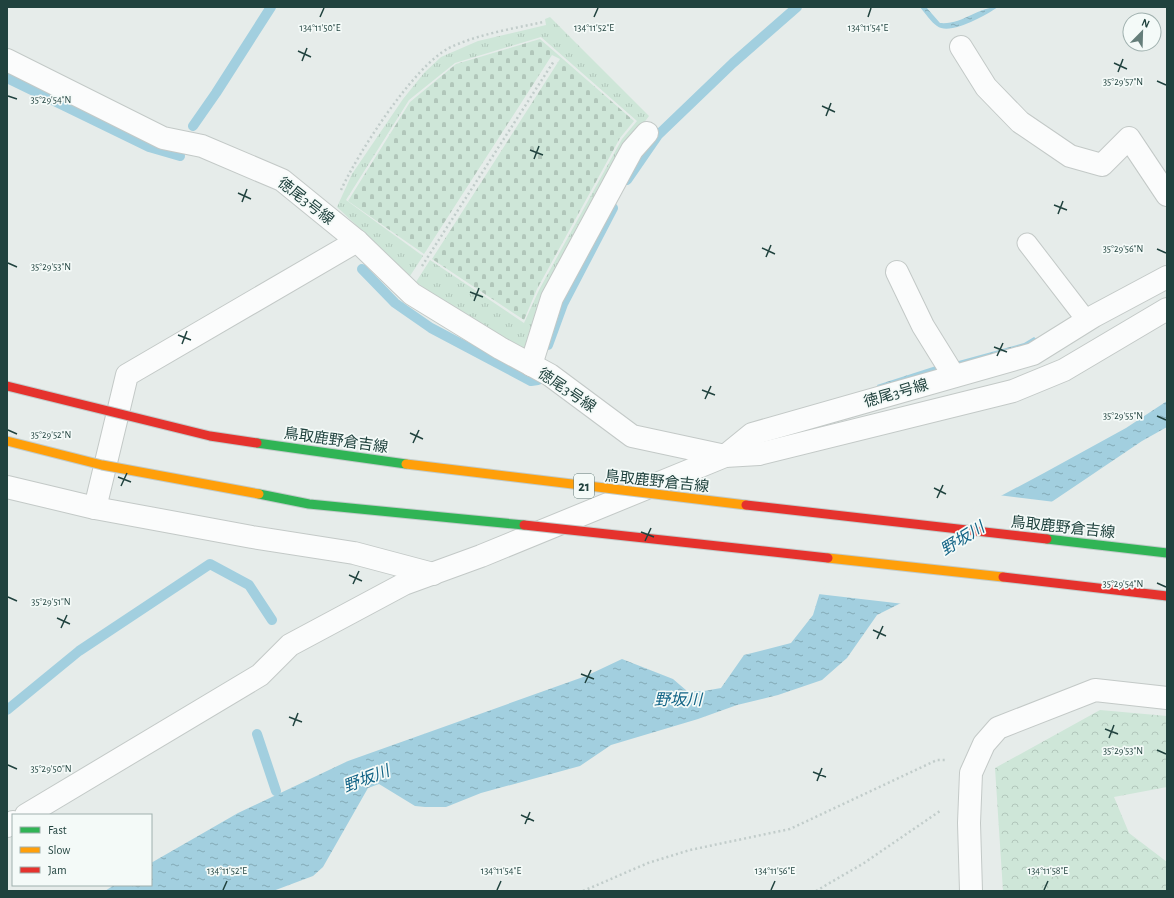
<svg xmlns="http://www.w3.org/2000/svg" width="1174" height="898" viewBox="0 0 1174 898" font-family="'Alegreya Sans','Noto Sans JP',sans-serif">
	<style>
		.grass { fill: url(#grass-tufts) }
		.forest { fill: url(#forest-crowns) }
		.cemetery { fill: url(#cemetery-stones) }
		.water { fill: url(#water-ripples) }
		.pier { fill: #e6ecea }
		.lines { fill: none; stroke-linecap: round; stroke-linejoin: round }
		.stream { stroke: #a2cfdf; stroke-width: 10 }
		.lane-casing { stroke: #c3c9c7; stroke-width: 21 }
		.street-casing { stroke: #c3c9c7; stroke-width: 24 }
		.path { stroke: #c1ccca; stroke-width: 2.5; stroke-dasharray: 2 3; stroke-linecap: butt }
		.lane { stroke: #fbfcfc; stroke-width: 19 }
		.street { stroke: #fbfcfc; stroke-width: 22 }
		.fast-bridge-casing { stroke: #c1cbca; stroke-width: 11; stroke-linecap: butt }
		.slow-bridge-casing { stroke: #c1cbca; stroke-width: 11; stroke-linecap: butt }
		.jam-bridge-casing { stroke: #c1cbca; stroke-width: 11; stroke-linecap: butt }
		.fast-bridge { stroke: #30b455; stroke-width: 9 }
		.slow-bridge { stroke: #ff9f0a; stroke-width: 9 }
		.jam-bridge { stroke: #e5322d; stroke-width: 9 }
		.ticks { fill: none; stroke: #20423e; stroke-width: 1.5 }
		.labels { text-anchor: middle; stroke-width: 3.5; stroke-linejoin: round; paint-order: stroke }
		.shield { fill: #f4faf8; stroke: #607976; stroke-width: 1 }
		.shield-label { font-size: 14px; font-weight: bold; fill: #20423e }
		.street-label { font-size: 15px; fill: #20423e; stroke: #f4faf8 }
		.water-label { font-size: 16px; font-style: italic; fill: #126486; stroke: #f4faf8 }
		.ticks-label { font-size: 10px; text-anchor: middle; fill: #20423e; stroke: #f4faf8; stroke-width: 3.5; stroke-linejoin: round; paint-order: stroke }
	</style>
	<defs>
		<pattern id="grass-tufts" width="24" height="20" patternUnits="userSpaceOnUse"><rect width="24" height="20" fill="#cee6d8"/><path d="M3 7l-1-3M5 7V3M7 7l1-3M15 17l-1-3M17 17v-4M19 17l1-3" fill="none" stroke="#b1c6ba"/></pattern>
		<pattern id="forest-crowns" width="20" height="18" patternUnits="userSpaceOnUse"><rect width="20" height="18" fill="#cee6d8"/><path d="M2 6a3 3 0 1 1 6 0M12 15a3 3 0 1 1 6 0" fill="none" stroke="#b1c6ba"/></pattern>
		<pattern id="cemetery-stones" width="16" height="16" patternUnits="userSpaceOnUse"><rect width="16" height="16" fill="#cee6d8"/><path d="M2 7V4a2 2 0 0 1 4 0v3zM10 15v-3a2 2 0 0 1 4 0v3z" fill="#b1c6ba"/></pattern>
		<pattern id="water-ripples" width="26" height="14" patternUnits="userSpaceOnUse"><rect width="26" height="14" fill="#a2cfdf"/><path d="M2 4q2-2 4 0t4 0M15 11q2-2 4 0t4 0" fill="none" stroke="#84aab6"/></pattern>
	</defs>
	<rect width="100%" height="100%" fill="#e6ecea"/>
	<polygon class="grass" points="550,17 649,116 628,144 525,350 452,308 416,282 430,260 524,323 539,290 622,139 637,121 541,37 455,63 409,100 346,200 423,256 410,276 337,207 352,174 403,99 424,73 441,57 478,41 546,25 545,19"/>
	<polygon class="forest" points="1100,710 1167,716 1167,787 1114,797 1129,833 1167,862 1167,891 1003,891 995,768"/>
	<polygon class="cemetery" points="540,39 634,121 620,138 537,289 524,320 432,259 560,59 552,55 424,254 348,201 410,102 456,64"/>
	<g class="water">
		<path d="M 920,7 L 926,7 L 940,23 C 962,25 978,7 998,7 C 986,15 950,36 937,26 C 931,22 925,13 920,7 Z"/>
		<polygon points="1034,337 1038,340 1024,348 958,366 955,362 1024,343"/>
		<polygon points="936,366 936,371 879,389 877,385"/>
		<polygon points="1167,401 1167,427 1142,441 903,602 877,615 847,658 822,680 778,695 737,705 698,719 611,745 580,766 481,793 446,807 425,807 415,806 379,784 368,788 323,867 313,876 273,891 105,891 114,885 151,885 151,863 238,813 348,761 586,676 622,659 673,679 687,691 704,691 721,688 744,655 791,643 813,615 820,592 1044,473 1126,428"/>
	</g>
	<polygon class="pier" points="998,495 1055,502 904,604 818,594 820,590"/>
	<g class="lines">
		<g class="stream">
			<polyline points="7,78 149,147 180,156"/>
			<polyline points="193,126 216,93 271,7"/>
			<polyline points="627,180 658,135 733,63 797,7"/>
			<polyline points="362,269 395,303 431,328 531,381 538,380"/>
			<polyline points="548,345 563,304 613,208"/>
			<polyline points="7,710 79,651 210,564 249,585 272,620"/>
			<polyline points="257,734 276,791"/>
		</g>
		<g class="lane-casing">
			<polyline id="lane" points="1027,243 1087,321"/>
		</g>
		<g class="street-casing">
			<g id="street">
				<polyline points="961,47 986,87 1020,122 1070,156 1102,165 1129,138 1167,195"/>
				<polyline points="7,60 163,138 202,146 282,180 357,241 412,294 500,348 550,375 632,436 725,456 752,434 1033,354 1094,316 1167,277"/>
				<polyline points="897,272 923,326 954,376"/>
				<polyline points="531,365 552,298 632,150 647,133"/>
				<polyline points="7,487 95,508 252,537 354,553 433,574"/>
				<polyline points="95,508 127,375 357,241"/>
				<polyline points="26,815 260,675 290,645 404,584 481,556 725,456 759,454 1013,391 1064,370 1167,309"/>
				<polyline points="7,826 13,822"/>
				<polyline points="971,891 969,823 971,773 984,744 998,728 1095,690 1167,698"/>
			</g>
		</g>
		<g class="path">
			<path d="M 341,190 C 358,153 413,67 449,48 C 478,34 512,29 543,22"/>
			<polyline points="422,266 554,61"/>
			<polyline points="583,891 648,863 690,850 790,829 937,760 945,760"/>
			<polyline points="816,891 864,863 940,811"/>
		</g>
		<use href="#lane" class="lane"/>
		<use href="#street" class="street"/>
		<g class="fast-bridge-casing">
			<g id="fast-bridge">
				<polyline points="257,443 406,464"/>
				<polyline points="259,494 309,504 524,525"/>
				<polyline points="1047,539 1167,553"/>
			</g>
		</g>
		<g class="slow-bridge-casing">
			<g id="slow-bridge">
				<polyline points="7,441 102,465 259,494"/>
				<polyline points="406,464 746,505"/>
				<polyline points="828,558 1003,577"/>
			</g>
		</g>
		<g class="jam-bridge-casing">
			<g id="jam-bridge">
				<polyline points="7,386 210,436 257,443"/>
				<polyline points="746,505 1047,539"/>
				<polyline points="524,525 828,558"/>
				<polyline points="1003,577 1167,596"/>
			</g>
		</g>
		<use href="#fast-bridge" class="fast-bridge"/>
		<use href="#slow-bridge" class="slow-bridge"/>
		<use href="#jam-bridge" class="jam-bridge"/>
	</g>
	<path class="ticks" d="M 320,17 L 324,8M 594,17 L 598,8M 868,17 L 871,8M 298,51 L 311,57M 302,61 L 307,48M 1114,63 L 1127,69M 1118,72 L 1123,59M 1157,81 L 1166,85M 8,96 L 17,99M 822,106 L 835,112M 826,116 L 831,103M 530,150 L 543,155M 534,159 L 539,146M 238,193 L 251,199M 242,202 L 247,189M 1054,205 L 1067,210M 1058,214 L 1063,201M 762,248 L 775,254M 1157,249 L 1166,253M 766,257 L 771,245M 8,263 L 17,267M 470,292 L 483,297M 474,301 L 479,288M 178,335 L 191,340M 182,344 L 187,331M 994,347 L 1007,352M 997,356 L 1003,343M 702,390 L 715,395M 705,399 L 711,386M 1157,416 L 1166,420M 8,430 L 17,434M 410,433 L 423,439M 413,443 L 419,430M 118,477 L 131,482M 121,486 L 127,473M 934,488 L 946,494M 937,498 L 943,485M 641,532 L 654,537M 645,541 L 651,528M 349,575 L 362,581M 1157,583 L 1166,587M 353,584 L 359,571M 8,597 L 17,601M 57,618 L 70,624M 61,628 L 67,615M 873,630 L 886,636M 877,639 L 883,626M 581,674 L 594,679M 585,683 L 591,670M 289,717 L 302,722M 293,726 L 298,713M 1105,729 L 1118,734M 1109,738 L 1114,725M 1157,750 L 1166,754M 8,765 L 17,769M 813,772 L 826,777M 817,781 L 822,768M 521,815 L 534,821M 525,824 L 530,812M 223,890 L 227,881M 497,890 L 501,881M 771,890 L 775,881M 1044,890 L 1048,881"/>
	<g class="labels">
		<rect class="shield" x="574" y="474" width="20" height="24" rx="3"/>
		<g class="shield-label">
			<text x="584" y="491">21</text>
		</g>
		<g class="street-label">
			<text transform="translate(306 201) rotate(38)" y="5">徳尾3号線</text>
			<text transform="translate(567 390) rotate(34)" y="5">徳尾3号線</text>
			<text transform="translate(896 393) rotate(-16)" y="5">徳尾3号線</text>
			<text transform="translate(336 440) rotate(8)" y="5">鳥取鹿野倉吉線</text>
			<text transform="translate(657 481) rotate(6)" y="5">鳥取鹿野倉吉線</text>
			<text transform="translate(1063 527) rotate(6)" y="5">鳥取鹿野倉吉線</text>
		</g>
		<g class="water-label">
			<text transform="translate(962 538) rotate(-32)" y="6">野坂川</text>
			<text x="678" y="705">野坂川</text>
			<text transform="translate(366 778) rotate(-21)" y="6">野坂川</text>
		</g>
	</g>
	<g class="ticks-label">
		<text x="320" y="31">134°11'50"E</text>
		<text x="594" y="31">134°11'52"E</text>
		<text x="868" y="31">134°11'54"E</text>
		<text x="1123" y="85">35°29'57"N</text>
		<text x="51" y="103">35°29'54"N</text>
		<text x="1123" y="252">35°29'56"N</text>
		<text x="51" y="270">35°29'53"N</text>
		<text x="1123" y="419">35°29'55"N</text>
		<text x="51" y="438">35°29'52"N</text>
		<text x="1123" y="587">35°29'54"N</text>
		<text x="51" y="605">35°29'51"N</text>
		<text x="1123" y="754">35°29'53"N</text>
		<text x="51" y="772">35°29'50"N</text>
		<text x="227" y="874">134°11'52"E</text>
		<text x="501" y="874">134°11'54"E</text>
		<text x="775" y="874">134°11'56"E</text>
		<text x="1048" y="874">134°11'58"E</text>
	</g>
	<rect width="1174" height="898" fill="none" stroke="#20423e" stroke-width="16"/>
	<rect x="12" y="814" width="140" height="72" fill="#f4faf8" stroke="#9fb0ae"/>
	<rect x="20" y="827" width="20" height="6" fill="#30b455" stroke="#9fb0ae"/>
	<text x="48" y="834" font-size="12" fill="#20423e">Fast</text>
	<rect x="20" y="847" width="20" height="6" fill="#ff9f0a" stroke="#9fb0ae"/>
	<text x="48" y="854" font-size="12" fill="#20423e">Slow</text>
	<rect x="20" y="867" width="20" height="6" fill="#e5322d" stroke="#9fb0ae"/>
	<text x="48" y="874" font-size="12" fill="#20423e">Jam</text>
	<g transform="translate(1142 32) rotate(23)"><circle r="19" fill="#f4faf8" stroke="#9fb0ae"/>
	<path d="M0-3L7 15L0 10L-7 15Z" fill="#657e7a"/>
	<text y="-6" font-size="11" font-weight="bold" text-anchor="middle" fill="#20423e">N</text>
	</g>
</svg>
